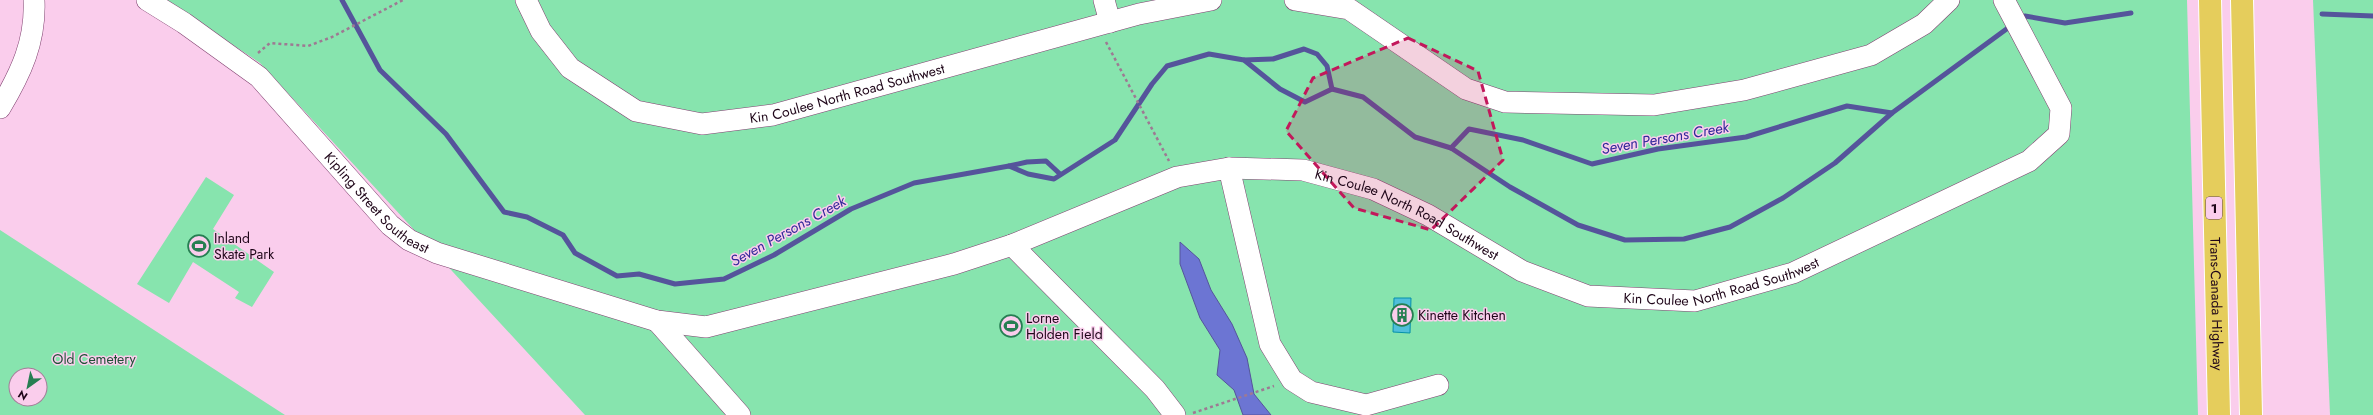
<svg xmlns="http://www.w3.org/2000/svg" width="2373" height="415" viewBox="0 0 2373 415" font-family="Jost,sans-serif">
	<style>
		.green { fill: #87e4ae; fill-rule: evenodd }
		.water { fill: #6c75d3; stroke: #55549b }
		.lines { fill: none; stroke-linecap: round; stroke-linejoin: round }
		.stream { stroke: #55549b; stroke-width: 5 }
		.building { fill: #50bfda; stroke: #0590aa }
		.minor-casing { stroke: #804170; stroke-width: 22 }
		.highway-casing { stroke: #fff; stroke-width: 24 }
		.path { stroke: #9e7993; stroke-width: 2.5; stroke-dasharray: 3 3; stroke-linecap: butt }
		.minor { stroke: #fff; stroke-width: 21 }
		.highway { stroke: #e5cd5c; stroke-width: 22 }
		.marked { fill: #c2185b; fill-opacity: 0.2; stroke: #c2185b; stroke-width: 3; stroke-dasharray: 8 5; stroke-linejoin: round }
		.labels { text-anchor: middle; stroke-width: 3; stroke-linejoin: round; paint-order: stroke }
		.shield { fill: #facdec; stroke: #614258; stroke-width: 1 }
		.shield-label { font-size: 13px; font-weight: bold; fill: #1f0619 }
		.street-label { font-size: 14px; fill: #1f0619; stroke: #facdec }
		.poi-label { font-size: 14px; fill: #1f0619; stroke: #facdec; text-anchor: start }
		.park-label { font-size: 14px; fill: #1f5036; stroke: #facdec }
		.water-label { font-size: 15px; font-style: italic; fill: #312898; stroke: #facdec }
	</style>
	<rect width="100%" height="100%" fill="#facdec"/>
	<g class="green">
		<polygon points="165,0 2187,0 2198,415 585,415 260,63"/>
		<polygon points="2313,0 2373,0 2373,415 2330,415"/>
		<polygon points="206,177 234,195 213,229 274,272 252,307 235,298 239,292 193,262 169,303 137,284"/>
		<path d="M 0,230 L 285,415 L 0,415 ZM 16,375 L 40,375 L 40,399 L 16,399 Z"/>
	</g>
	<polygon class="water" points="1180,242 1199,259 1211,290 1232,324 1247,358 1254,394 1271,415 1243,415 1234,390 1217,375 1220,350 1200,318 1180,264"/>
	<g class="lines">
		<g class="stream">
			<polyline points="342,0 380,70 446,134 504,212 527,217 563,235 575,253 617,276 639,274 675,284 724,279 774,255 851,209 914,183 1009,166 1028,174 1054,179 1115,140 1152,84 1167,66 1209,54 1244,60 1280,89 1305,102 1332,89 1363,97 1415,137 1451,148 1510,187 1578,225 1625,240 1684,239 1730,227 1783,198 1835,163 1892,113 2012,25"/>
			<polyline points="2322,14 2373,16"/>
			<polyline points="2020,19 2025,16 2065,23 2131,13"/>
			<polyline points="1244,60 1273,59 1304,49 1317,54 1327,66 1332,89"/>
			<polyline points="1451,148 1469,129 1523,140 1592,164 1658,149 1746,137 1847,106 1892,113"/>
			<polyline points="1009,166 1027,162 1046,161 1060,174"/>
		</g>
	</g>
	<polygon class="building" points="1394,298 1411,298 1410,333 1393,332"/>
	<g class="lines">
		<g class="minor-casing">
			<g id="minor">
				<path id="s1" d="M 147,0 L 184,23 L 259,77 L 390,225 L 409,240 L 437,253 L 657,321 L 706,327 L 954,264 L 1012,245 L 1177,177 L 1229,168 L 1303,170 L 1373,189 L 1428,215 L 1522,271 L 1588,296 L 1695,301 L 1793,273 L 2029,161 L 2059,134 L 2061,108 L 2004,0"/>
				<path id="s2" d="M 526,0 L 541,31 L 570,68 L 636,111 L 702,124 L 773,115 L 1139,14 L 1211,0"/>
				<polyline points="1104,0 1110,22"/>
				<polyline points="1295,0 1349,9 1466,89 1505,102 1654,105 1744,90 1871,55 1924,24 1949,0"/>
				<path d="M 0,108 C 21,73 36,41 34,0"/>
				<polyline points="1229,168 1270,344 1292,380 1311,392 1366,405 1438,385"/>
				<polyline points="1012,245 1155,389 1175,415"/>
				<polyline points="657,321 740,415"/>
			</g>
		</g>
		<g class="highway-casing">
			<g id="highway">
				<path id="s3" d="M 2210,0 L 2219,415"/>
				<polyline points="2242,0 2251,415"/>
			</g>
		</g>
		<g class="path">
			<polyline points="1106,42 1169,161"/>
			<polyline points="258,53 270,43 308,46 332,37 403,0"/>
			<polyline points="1193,413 1274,386"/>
		</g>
		<use href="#minor" class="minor"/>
		<use href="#highway" class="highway"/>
	</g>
	<path class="marked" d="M 1408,38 L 1478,71 L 1503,160 L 1431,230 L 1354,208 L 1286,131 L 1313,78 Z"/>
	<defs>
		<g id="stadium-ring" transform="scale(1.15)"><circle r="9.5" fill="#facdec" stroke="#267e52" stroke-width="1.5"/><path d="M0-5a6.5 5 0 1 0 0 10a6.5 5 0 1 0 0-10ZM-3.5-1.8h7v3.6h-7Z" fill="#267e52"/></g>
		<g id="building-ring" transform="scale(1.15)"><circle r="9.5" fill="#facdec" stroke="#267e52" stroke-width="1.5"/><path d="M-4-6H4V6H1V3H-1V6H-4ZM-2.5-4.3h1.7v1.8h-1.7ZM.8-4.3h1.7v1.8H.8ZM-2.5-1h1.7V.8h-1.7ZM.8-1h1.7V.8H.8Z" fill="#267e52"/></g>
	</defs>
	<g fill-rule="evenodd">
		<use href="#stadium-ring" x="199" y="246"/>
		<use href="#building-ring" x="1402" y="315"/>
		<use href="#stadium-ring" x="1011" y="326"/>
	</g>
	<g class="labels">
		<rect class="shield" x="2206" y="197" width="16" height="22" rx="3"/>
		<g class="shield-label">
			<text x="2214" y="213">1</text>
		</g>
		<g class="street-label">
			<text dy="5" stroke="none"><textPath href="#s2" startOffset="376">Kin Coulee North Road Southwest</textPath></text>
			<text dy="5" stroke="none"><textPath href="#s1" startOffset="309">Kipling Street Southeast</textPath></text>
			<text dy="5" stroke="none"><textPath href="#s1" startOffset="1404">Kin Coulee North Road Southwest</textPath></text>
			<text dy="5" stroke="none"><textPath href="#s1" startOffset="1740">Kin Coulee North Road Southwest</textPath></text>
			<text dy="5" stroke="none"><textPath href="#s3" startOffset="304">Trans-Canada Highway</textPath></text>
		</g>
		<g class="poi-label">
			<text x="214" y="243">Inland<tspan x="214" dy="16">Skate Park</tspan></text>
			<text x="1418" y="320">Kinette Kitchen</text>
			<text x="1026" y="323">Lorne<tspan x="1026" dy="16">Holden Field</tspan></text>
		</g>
		<g class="park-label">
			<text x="94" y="364">Old Cemetery</text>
		</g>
		<g class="water-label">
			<text transform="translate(1665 138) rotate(-10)" y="5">Seven Persons Creek</text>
			<text transform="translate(788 231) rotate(-29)" y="5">Seven Persons Creek</text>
		</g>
	</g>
	<g transform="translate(28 387) rotate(213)"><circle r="19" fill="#facdec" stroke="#a27d98"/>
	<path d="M0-3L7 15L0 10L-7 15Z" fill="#267e52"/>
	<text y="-6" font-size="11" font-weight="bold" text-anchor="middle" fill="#1f0619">N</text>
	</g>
</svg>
